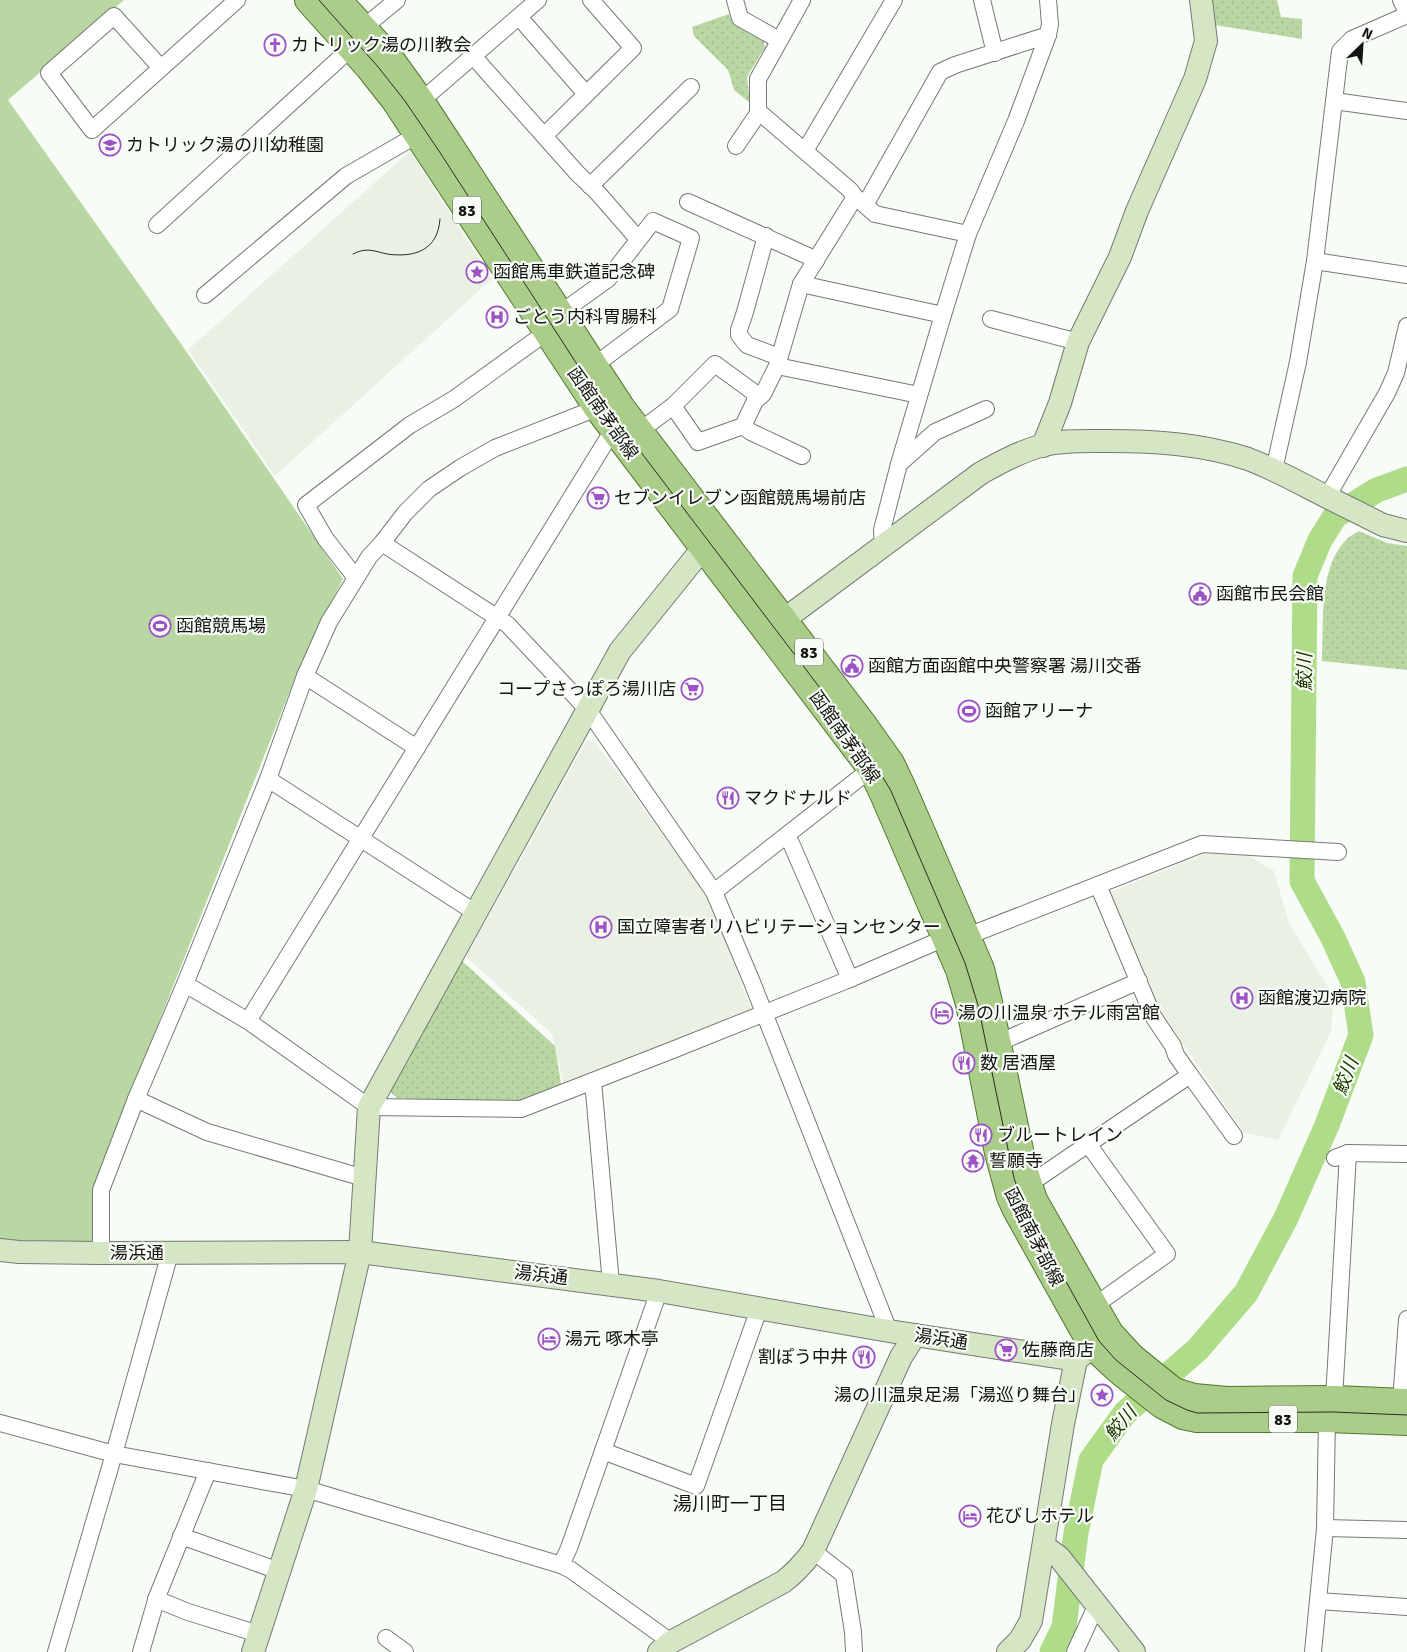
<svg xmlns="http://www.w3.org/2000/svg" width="1407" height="1652" viewBox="0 0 1407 1652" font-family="Signika,'Noto Sans JP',sans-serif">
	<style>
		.built { fill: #e9f1e4 }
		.park { fill: url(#park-dots) }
		.pitch { fill: #b9d7a3 }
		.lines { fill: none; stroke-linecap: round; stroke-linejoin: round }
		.river { stroke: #aedc89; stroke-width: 25 }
		.street-casing { stroke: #767974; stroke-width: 18 }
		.secondary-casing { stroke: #767974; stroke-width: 24 }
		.primary-casing { stroke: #51762d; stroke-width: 28 }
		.street { stroke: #fff; stroke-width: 16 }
		.secondary { stroke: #d5e6c4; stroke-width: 22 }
		.primary { stroke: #abcd8a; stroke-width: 26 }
		.tram { stroke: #2b2c2a; stroke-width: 1 }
		.labels { text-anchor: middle; stroke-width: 4.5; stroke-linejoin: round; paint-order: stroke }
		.shield { fill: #f8fcf6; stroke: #585a56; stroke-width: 1 }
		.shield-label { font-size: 16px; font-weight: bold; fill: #131412 }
		.poi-label { font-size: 18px; fill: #131412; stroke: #f8fcf6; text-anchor: start }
		.street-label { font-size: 18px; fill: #131412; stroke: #f8fcf6 }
		.water-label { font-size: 19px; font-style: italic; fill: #203b00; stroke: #f8fcf6 }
		.neighbourhood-label { font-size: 19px; fill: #131412; stroke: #f8fcf6 }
	</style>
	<defs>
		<pattern id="park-dots" width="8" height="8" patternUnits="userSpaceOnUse" patternTransform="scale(1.25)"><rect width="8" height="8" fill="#b9d7a3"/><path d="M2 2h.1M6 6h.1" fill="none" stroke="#9eb88b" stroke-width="1.8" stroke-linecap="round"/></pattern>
	</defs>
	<rect width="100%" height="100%" fill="#f8fcf6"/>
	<g class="built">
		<polygon points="410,151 492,279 275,476 188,350"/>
		<polygon points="587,740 595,742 709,898 751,1009 564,1084 552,1034 466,957"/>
		<polygon points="1207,853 1248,855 1274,871 1289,923 1329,989 1333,1013 1331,1032 1278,1140 1244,1133 1158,1007 1110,892"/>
	</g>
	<g class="park">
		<polygon points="1211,0 1277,0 1281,17 1302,19 1302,39 1215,25"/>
		<polygon points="729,14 733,24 763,40 765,47 747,77 750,103 734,90 728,70 694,36 692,27"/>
		<path d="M 1359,531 L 1387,543 L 1407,546 L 1407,670 L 1322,661 C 1324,624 1318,568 1346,540 C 1349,536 1354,534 1359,531 Z"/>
		<polygon points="461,960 555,1046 561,1084 521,1103 397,1098 387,1089"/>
	</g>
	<polygon class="pitch" points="0,0 124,0 8,100 177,338 343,579 297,673 92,1191 93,1242 0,1240"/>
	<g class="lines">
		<polyline class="river" points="1052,1652 1064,1627 1076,1533 1091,1460 1125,1413 1198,1349 1246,1293 1286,1218 1327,1125 1361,1035 1353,982 1333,938 1302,881 1305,576 1320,540 1335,516 1377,490 1407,479"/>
		<g class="street-casing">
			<g id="street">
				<polyline points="735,0 740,18 779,40"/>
				<polyline points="802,0 758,79 758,111 850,190 855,197"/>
				<polyline points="982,0 995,53"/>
				<polyline points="1401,0 1407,13"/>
				<polyline points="519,17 586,94"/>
				<polyline points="363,28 397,0"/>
				<polyline points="473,56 577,173 597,192 638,239"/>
				<polyline points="161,68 114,16 49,73 92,130 237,0"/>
				<polyline points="421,101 538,0"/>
				<polyline points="1334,101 1340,51 1352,39 1407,15"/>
				<polyline points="544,136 633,48 591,0"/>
				<polyline points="736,146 759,112"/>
				<polyline points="805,151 894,0"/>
				<polyline points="590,186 691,87"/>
				<polyline points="688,202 808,256 816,261"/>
				<polyline points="865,205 875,214 968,234"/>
				<polyline points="157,225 351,48"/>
				<polyline points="766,236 745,312 739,330 739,335 747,345 779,357"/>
				<polyline points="1315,261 1407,275"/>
				<polyline points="801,284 943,315"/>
				<polyline points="205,295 346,176 417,135"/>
				<polyline points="569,307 608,279 653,221 691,238 670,309 603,359"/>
				<polyline points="991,319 1078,342"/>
				<polyline points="777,366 919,395"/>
				<polyline points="673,406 698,442 743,426 755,401 763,394 777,366 801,284 855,197 865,205 940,72 955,65 1048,35"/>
				<polyline points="649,424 673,406 715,364 752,391 757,398"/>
				<polyline points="743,426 751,432 802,456"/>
				<polyline points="899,464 935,432 986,409"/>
				<polyline points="1274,470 1298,362 1315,261 1334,101 1407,111"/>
				<polyline points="1331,499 1327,497 1387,393 1396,373 1407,326"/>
				<polyline points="382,543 507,624 588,710 714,892 752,982 889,1331"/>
				<polyline points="883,546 882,530 899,464 943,315 968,234 1016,121 1048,35 1050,24 1048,0"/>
				<polyline points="356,578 325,538 306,505 410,425 454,399 537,339"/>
				<polyline points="305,676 417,748"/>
				<polyline points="268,779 476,913"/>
				<polyline points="791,843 850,979"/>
				<polyline points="714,892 871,769"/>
				<polyline points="185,984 248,1021 369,1107 521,1109 675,1049 850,979 945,938 959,937 978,932 1202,844 1338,852"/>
				<polyline points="248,1021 613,430 622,427"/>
				<polyline points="998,1043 1139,981"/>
				<polyline points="1190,1075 1234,1136"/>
				<polyline points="593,1081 611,1284"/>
				<polyline points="136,1099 207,1132 364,1178"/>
				<polyline points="1088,1144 1167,1254 1094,1306"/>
				<polyline points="1335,1158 1348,1153 1407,1154"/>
				<polyline points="1022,1189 1190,1075 1176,1055 1173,1046 1153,1016 1098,885"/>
				<polyline points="101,1253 101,1190 136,1099 185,984 268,779 305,676 329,622 369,557 382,543 405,513 429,489 460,468 495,448 597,408"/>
				<polyline points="1334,1399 1348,1153"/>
				<polyline points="1401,1402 1407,1319"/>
				<polyline points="0,1423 114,1454 306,1489 561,1565 571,1570 671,1642"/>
				<polyline points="603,1451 696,1486 759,1309"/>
				<polyline points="1325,1528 1407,1530"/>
				<polyline points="181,1536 279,1571"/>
				<polyline points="813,1551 844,1575 853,1632 854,1652"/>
				<polyline points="561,1565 569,1548 659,1291"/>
				<polyline points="156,1599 188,1612 259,1634"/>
				<polyline points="1318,1601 1407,1607"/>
				<polyline points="386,1638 405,1652"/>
				<polyline points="56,1652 114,1454 170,1253"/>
				<polyline points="141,1652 157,1597 208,1471"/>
				<polyline points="1075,1652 1097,1604"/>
				<polyline points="1313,1652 1325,1528 1327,1419"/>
			</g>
		</g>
		<g class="secondary-casing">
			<g id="secondary">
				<polyline points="1043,446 1060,403 1078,342 1120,257 1137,211 1195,79 1206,41 1201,0"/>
				<polyline points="1331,499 1383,525 1407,531"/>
				<path d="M 770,630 L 981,473 C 1001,462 1021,451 1044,445 C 1064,440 1087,441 1108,441 C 1155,441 1203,444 1248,459 C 1275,469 1301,484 1327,497"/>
				<polyline points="0,1250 19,1252 101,1253 360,1252 659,1291 889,1331 1076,1360"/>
				<polyline points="1044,1546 1059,1557 1134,1652"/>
				<polyline points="253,1652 306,1489 360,1252 369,1107 620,651 703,548 716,538"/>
				<path d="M 659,1652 L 671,1642 L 783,1582 C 795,1573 804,1563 813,1551 L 901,1357 L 915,1335"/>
				<polyline points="1008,1652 1020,1640 1031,1621 1063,1424 1076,1360 1088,1350"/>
			</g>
		</g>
		<g class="primary-casing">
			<g id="primary">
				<polyline points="308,0 369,68 395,101 597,408 871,769 883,794 959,970 969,1004 998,1153 1010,1197 1016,1210 1092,1346 1119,1371 1162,1405 1183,1416 1197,1419 1327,1419 1407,1422"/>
				<polyline points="338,0 388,55 421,101 622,408 864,725 891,763 902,786 981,969 989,1002 1024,1169 1034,1200 1110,1333 1132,1357 1174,1391 1194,1397 1227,1400 1334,1399 1407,1402"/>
			</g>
		</g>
		<use href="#street" class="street"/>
		<use href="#secondary" class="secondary"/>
		<use href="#primary" class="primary"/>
		<g class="tram">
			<polyline points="319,0 379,68 405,101 439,151 593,389 864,746 891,791 965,963 978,1005 1014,1178 1023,1204 1099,1341 1116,1360 1166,1400 1187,1410 1197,1413 1333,1412 1407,1415"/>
			<path d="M 353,254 C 366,247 374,251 387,254 C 415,258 438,250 440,219"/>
		</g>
	</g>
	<defs>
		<g id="church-ring" transform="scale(1.125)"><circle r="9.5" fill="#f8fcf6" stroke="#9d53c5" stroke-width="1.5"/><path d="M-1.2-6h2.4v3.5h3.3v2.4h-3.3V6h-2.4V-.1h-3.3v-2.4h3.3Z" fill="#9d53c5"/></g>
		<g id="school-ring" transform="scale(1.125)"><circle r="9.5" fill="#f8fcf6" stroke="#9d53c5" stroke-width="1.5"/><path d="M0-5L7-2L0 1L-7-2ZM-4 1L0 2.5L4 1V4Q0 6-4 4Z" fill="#9d53c5"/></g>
		<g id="sight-ring" transform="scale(1.125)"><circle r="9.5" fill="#f8fcf6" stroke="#9d53c5" stroke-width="1.5"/><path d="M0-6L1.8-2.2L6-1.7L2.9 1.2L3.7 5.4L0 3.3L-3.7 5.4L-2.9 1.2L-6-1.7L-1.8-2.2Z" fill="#9d53c5"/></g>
		<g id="hospital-ring" transform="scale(1.125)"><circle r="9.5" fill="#f8fcf6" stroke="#9d53c5" stroke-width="1.5"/><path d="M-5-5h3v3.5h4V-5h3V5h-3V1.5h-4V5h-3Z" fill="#9d53c5"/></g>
		<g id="supermarket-ring" transform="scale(1.125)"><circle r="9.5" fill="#f8fcf6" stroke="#9d53c5" stroke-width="1.5"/><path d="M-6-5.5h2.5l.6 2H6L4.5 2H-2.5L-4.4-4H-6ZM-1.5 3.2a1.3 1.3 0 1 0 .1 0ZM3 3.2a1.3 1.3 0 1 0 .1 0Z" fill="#9d53c5"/></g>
		<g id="civic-ring" transform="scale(1.125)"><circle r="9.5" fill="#f8fcf6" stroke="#9d53c5" stroke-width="1.5"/><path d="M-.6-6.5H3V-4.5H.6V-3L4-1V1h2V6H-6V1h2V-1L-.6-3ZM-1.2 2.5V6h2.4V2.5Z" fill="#9d53c5"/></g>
		<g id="stadium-ring" transform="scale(1.125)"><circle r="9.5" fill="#f8fcf6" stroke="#9d53c5" stroke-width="1.5"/><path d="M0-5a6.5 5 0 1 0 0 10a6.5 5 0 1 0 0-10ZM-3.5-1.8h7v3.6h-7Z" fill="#9d53c5"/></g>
		<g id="restaurant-ring" transform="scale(1.125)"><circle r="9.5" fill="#f8fcf6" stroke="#9d53c5" stroke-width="1.5"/><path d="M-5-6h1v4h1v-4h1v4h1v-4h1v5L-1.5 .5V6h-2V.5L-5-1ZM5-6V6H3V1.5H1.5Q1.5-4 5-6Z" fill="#9d53c5"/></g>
		<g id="hotel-ring" transform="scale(1.125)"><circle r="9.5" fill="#f8fcf6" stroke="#9d53c5" stroke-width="1.5"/><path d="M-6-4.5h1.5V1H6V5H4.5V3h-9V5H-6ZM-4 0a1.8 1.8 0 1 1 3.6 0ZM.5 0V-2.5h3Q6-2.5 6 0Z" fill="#9d53c5"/></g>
		<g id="temple-ring" transform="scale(1.125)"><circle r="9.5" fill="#f8fcf6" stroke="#9d53c5" stroke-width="1.5"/><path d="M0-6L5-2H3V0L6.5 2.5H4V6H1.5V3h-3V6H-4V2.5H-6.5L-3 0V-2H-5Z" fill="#9d53c5"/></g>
	</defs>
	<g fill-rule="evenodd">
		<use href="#church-ring" x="275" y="45"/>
		<use href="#school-ring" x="110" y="145"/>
		<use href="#sight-ring" x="477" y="272"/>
		<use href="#hospital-ring" x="497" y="317"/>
		<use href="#supermarket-ring" x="598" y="498"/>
		<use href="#civic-ring" x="1200" y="594"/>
		<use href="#stadium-ring" x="160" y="626"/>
		<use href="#civic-ring" x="852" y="666"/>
		<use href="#supermarket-ring" x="692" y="689"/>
		<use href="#stadium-ring" x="969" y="711"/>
		<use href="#restaurant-ring" x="728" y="798"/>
		<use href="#hospital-ring" x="601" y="927"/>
		<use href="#hospital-ring" x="1242" y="998"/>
		<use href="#hotel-ring" x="942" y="1013"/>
		<use href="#restaurant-ring" x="964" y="1063"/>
		<use href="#restaurant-ring" x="981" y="1135"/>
		<use href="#temple-ring" x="973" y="1161"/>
		<use href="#hotel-ring" x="549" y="1339"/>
		<use href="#supermarket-ring" x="1006" y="1350"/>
		<use href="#restaurant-ring" x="864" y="1357"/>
		<use href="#sight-ring" x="1102" y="1395"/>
		<use href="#hotel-ring" x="970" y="1516"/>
	</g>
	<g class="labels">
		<g class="shield">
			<rect x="453" y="196.5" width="28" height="27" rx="4"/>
			<rect x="795" y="638.5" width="28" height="27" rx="4"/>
			<rect x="1269" y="1405.5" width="28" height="27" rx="4"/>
		</g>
		<g class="shield-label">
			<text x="467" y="216">83</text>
			<text x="809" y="658">83</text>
			<text x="1283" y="1425">83</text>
		</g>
		<g class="poi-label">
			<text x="291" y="51">カトリック湯の川教会</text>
			<text x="126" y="151">カトリック湯の川幼稚園</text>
			<text x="493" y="278">函館馬車鉄道記念碑</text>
			<text x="513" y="323">ごとう内科胃腸科</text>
			<text x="614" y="504">セブンイレブン函館競馬場前店</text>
			<text x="1216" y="600">函館市民会館</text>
			<text x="176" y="632">函館競馬場</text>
			<text x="868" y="672">函館方面函館中央警察署 湯川交番</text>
			<text x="676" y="695" text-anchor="end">コープさっぽろ湯川店</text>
			<text x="985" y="717">函館アリーナ</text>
			<text x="744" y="804">マクドナルド</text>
			<text x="617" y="933">国立障害者リハビリテーションセンター</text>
			<text x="1258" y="1004">函館渡辺病院</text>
			<text x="958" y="1019">湯の川温泉 ホテル雨宮館</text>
			<text x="980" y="1069">数 居酒屋</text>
			<text x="997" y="1141">ブルートレイン</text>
			<text x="989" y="1167">誓願寺</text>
			<text x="565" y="1345">湯元 啄木亭</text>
			<text x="1022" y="1356">佐藤商店</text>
			<text x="848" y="1363" text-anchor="end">割ぽう中井</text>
			<text x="1086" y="1401" text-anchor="end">湯の川温泉足湯「湯巡り舞台」</text>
			<text x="986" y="1522">花びしホテル</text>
		</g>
		<g class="street-label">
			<text transform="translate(603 413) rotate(55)" y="6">函館南茅部線</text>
			<text transform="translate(845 737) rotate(55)" y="6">函館南茅部線</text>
			<text transform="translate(1034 1237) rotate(63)" y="6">函館南茅部線</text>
			<text x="137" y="1259">湯浜通</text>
			<text transform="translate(541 1275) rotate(7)" y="6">湯浜通</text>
			<text transform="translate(941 1339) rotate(9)" y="6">湯浜通</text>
		</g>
		<g class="water-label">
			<text transform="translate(1304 672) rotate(-90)" y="7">鮫川</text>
			<text transform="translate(1345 1076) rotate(-69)" y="7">鮫川</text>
			<text transform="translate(1120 1423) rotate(-50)" y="7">鮫川</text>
		</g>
		<g class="neighbourhood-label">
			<text x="730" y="1510">湯川町一丁目</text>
		</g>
	</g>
	<g transform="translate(1362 45) rotate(25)" stroke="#f8fcf6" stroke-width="4" paint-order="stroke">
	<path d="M0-4L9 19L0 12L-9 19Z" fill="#131412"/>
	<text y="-8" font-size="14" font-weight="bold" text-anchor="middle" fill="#131412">N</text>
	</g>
</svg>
